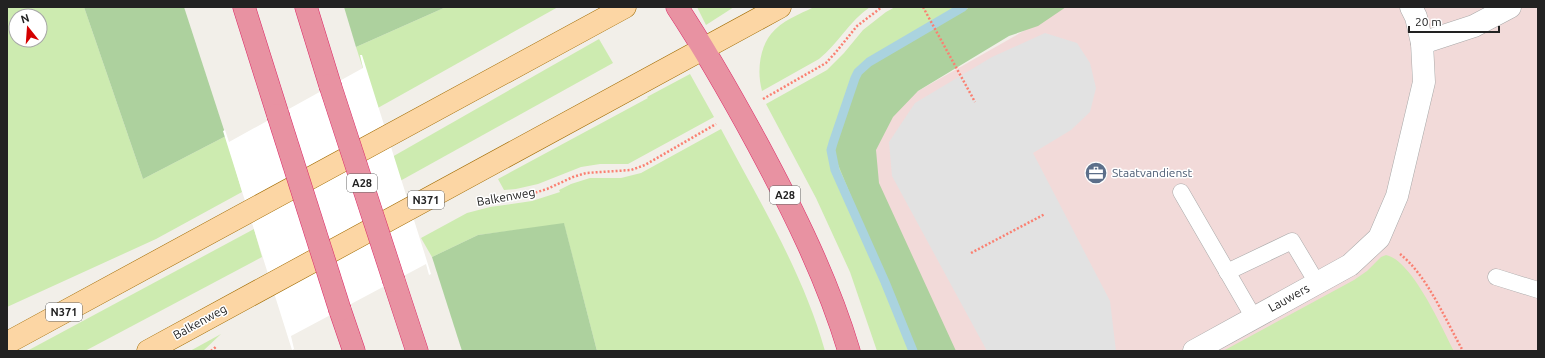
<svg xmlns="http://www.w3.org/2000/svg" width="1545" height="358" viewBox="0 0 1545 358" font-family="Ubuntu,sans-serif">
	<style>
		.commercial { fill: #f2dad9 }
		.grass { fill: #cdebb0; fill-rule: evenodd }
		.forest { fill: #add19e }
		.parking { fill: #e2e2e2 }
		.pier { fill: #fff }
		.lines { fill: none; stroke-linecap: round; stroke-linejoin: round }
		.stream { stroke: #aad3df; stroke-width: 9 }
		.lane-casing { stroke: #a9a9a9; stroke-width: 17 }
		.street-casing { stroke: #a9a9a9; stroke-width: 23 }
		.primary-casing { stroke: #a06b00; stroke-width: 23 }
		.highway-casing { stroke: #dc2a67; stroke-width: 23 }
		.path { stroke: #fa8072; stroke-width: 2.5; stroke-dasharray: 2 2; stroke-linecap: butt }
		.lane { stroke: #fff; stroke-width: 16 }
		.street { stroke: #fff; stroke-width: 22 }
		.primary { stroke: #fcd6a4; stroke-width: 22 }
		.highway { stroke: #e892a2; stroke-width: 22 }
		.highway-bridge-casing { stroke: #dc2a67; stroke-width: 23; stroke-linecap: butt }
		.highway-bridge { stroke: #e892a2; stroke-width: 22 }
		.labels { text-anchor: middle; stroke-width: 3; stroke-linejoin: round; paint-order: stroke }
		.shield { fill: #fff; stroke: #646464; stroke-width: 1 }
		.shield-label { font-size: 11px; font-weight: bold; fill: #222 }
		.service-label { font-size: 12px; fill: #4e5e75; stroke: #fff; text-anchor: start }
		.street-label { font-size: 12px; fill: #222; stroke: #fff }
	</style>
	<rect width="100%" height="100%" fill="#f2efe9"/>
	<polygon class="commercial" points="1066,7 1538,7 1538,351 934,351 851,129"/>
	<g class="grass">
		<path d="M 7,7 L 84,7 L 143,179 L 226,136 L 242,192 L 156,239 L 7,307 ZM 16,16 L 40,16 L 40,40 L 16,40 Z"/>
		<polygon points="446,7 558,7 376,109 356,47"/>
		<polygon points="697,7 734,7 706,25"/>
		<path d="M 814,7 L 870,7 C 849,21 838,44 819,59 L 762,91 C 757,73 759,49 771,34 C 781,21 800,14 814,7 Z"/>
		<polygon points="895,7 970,7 858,69 875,255 911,351 877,351 850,272 816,198 766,104 827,70 844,53 863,30 886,12"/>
		<polygon points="599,39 613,63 400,181 392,157"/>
		<polygon points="690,74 714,117 628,164 600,164 581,167 538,184 516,189 504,190 498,179 648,98 647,97"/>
		<path d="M 721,129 C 759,201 803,272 825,351 L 597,351 L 564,224 L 478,235 L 432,257 L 421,238 L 467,213 L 490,207 L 532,201 L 560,192 L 559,190 L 571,184 L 590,178 L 621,178 L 641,173 Z"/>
		<polygon points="254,229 262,257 85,351 27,351"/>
		<path d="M 1386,255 C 1412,260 1442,328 1454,351 L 1223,351 L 1354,280 L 1367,271 L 1381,257 Z"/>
		<polygon points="221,334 203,351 190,351"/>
	</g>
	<g class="forest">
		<polygon points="84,7 184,7 226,136 143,179"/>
		<polygon points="344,7 446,7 356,47"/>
		<polygon points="970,7 1066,7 1038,26 1009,36 918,91 893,117 876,150 879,183 956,351 911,351 875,255 833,152 858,69"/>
		<polygon points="564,223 597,351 462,351 432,257 478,235"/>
	</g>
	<polygon class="parking" points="1045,33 1077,43 1090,63 1096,88 1090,112 1071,130 1033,153 1110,301 1116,351 987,351 892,176 889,142 915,103 992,57"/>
	<polygon class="pier" points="360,55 362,55 431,274 429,275 426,264 291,336 294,349 292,350 223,131 225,130 229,142 363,68"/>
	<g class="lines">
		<polyline class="stream" points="913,351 885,282 835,170 831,150 833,143 855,78 858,72 869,62 963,7"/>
		<g class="lane-casing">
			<g id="lane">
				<polyline points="1181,192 1254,318"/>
				<polyline points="1227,272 1292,241 1317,283"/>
				<polyline points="1496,277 1538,290"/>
			</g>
		</g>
		<g class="street-casing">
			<g id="street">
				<polyline points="1422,43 1474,26 1510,7"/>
				<polyline points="1194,351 1350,265 1379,238 1397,196 1424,82 1422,43 1416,17 1411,7"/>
			</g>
		</g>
		<g class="primary-casing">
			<g id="primary">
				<polyline points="7,343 625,7"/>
				<polyline points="148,351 780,7"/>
			</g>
		</g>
		<g class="highway-casing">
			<g id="highway">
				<polyline points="244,7 278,115"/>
				<polyline points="306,7 330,85"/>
				<path d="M 677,7 C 706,51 732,97 757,143 C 793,210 827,278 849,351"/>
				<polyline points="394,281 417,351"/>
				<polyline points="340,310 354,351"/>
			</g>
		</g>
		<g class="path">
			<polyline points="923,7 975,102"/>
			<polyline points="763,99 826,63 836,52 857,26 882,7"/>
			<polyline points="484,200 531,194 547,189 573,177 586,173 631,170 645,165 716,124"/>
			<polyline points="971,253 1045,214"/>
			<path d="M 1400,254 C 1427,275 1446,321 1463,351"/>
			<polyline points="211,351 217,346"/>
		</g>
		<use href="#lane" class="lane"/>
		<use href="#street" class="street"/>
		<use href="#primary" class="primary"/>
		<use href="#highway" class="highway"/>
		<g class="highway-bridge-casing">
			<g id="highway-bridge">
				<polyline points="330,85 394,281"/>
				<polyline points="278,115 340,310"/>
			</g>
		</g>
		<use href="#highway-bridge" class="highway-bridge"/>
	</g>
	<defs>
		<g id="office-disc" transform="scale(1.15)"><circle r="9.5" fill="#5c6f8a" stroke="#fff"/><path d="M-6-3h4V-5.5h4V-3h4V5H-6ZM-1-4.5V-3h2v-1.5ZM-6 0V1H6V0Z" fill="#fff"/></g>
	</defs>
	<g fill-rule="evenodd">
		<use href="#office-disc" x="1096" y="173"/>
	</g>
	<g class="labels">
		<g class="shield">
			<rect x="347" y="174" width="30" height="18" rx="3"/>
			<rect x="770" y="186" width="30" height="18" rx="3"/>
			<rect x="408" y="191" width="36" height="18" rx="3"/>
			<rect x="46" y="303" width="36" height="18" rx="3"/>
		</g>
		<g class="shield-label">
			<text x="362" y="187">A28</text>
			<text x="785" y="199">A28</text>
			<text x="426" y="204">N371</text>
			<text x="64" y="316">N371</text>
		</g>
		<g class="service-label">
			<text x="1112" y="177">Staatvandienst</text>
		</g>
		<g class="street-label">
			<text transform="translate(506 197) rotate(-10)" y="4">Balkenweg</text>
			<text transform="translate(1289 298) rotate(-29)" y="4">Lauwers</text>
			<text transform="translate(200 322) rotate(-29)" y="4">Balkenweg</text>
		</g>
	</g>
	<rect width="1545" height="358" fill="none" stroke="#222222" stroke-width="16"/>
	<g transform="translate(28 28) rotate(343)"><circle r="19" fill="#ffffff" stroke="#a7a7a7"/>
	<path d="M0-3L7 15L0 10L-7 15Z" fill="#d40000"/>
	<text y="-6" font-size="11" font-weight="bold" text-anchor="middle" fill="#222222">N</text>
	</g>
	<path d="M1409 26v6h90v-6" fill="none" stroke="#222222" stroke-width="2"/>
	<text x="1415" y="26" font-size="12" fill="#222222" stroke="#ffffff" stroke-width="3" paint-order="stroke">20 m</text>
</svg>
